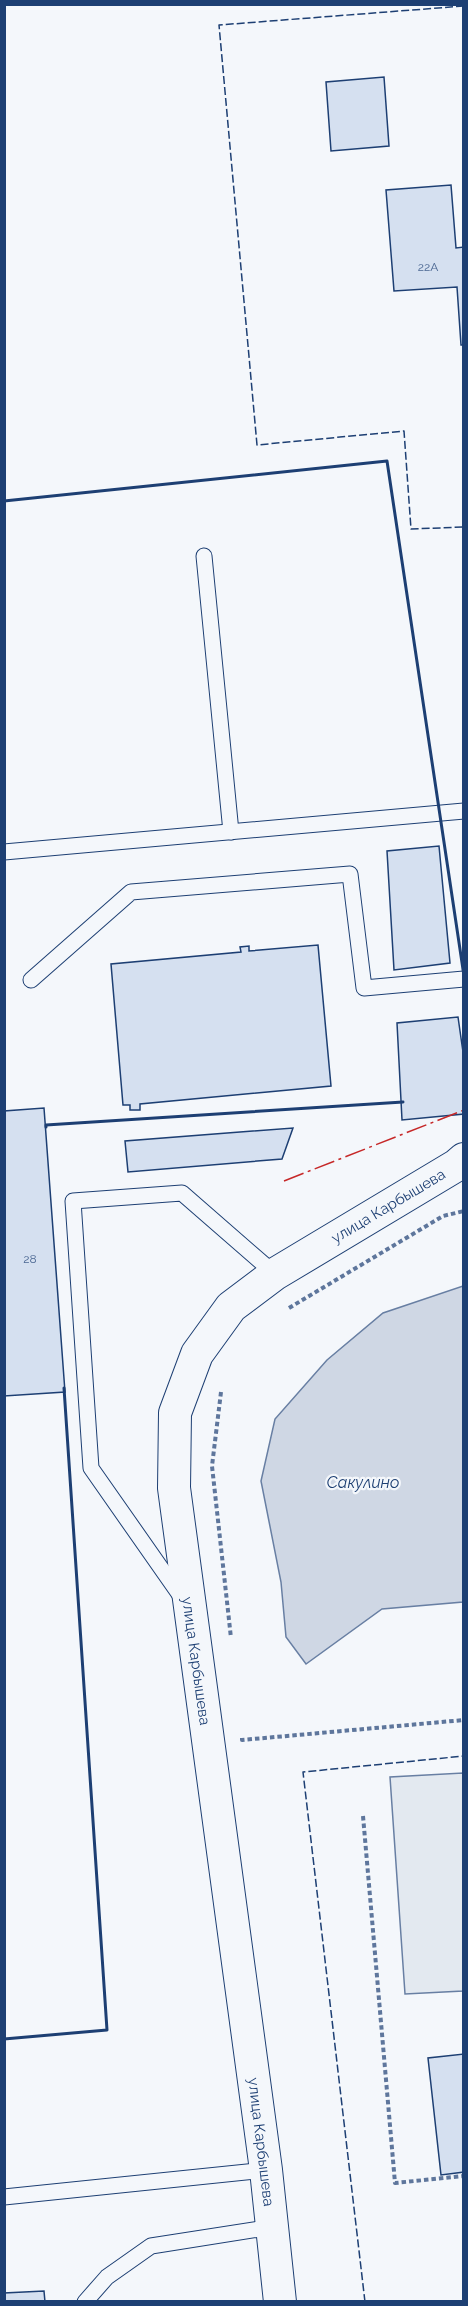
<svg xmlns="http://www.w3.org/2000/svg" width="468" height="2306" viewBox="0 0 468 2306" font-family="Raleway,sans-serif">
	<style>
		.green { fill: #e3e9f0; stroke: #687fa3; stroke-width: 1.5 }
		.water { fill: #cfd7e4; stroke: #687fa3; stroke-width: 1.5 }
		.building { fill: #d5e0f0; stroke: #1d3f73; stroke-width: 1.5 }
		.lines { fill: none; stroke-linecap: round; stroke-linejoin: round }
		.lane-casing { stroke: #1d3f73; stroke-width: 17 }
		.street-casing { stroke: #1d3f73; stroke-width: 34 }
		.path { stroke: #5e769c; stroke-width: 4; stroke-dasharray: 4.5 3; stroke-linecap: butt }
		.lane { stroke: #f4f7fb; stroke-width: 15 }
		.street { stroke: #f4f7fb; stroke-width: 32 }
		.fence { stroke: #1d3f73; stroke-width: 1.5; stroke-dasharray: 8 3; stroke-linecap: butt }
		.wall { stroke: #1d3f73; stroke-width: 3 }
		.power { stroke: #c62828; stroke-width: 1.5; stroke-dasharray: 21 4.5 3 4.5; stroke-linecap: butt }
		.labels { text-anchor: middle; stroke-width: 4.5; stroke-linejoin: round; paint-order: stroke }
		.number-label { font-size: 12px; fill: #4b6792 }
		.street-label { font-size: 15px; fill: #1d3f73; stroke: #f4f7fb }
		.water-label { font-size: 16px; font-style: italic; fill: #1d3f73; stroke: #f4f7fb }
	</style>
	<rect width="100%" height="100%" fill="#f4f7fb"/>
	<polygon class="green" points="463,1773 463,1991 405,1994 390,1777"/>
	<polygon class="water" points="463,1286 463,1602 382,1609 306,1664 286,1637 281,1582 261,1481 275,1419 327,1360 383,1313"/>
	<g class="building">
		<polygon points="384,77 389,146 331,151 326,82"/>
		<polygon points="451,185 456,248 464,247 464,345 461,345 457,287 394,291 386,190"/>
		<polygon points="439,846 450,963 394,970 387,851"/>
		<polygon points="318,945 331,1086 140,1104 140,1110 130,1110 130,1105 123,1105 111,964 241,952 240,947 249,946 249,951"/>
		<polygon points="458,1017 464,1059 464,1114 402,1120 397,1023"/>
		<polygon points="44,1108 65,1392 4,1396 4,1111"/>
		<polygon points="293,1128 282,1159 128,1172 125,1141"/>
		<polygon points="464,2054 464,2172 441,2175 428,2058"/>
		<polygon points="44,2291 45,2302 4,2302 4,2293"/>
	</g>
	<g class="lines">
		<g class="lane-casing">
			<g id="lane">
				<polyline points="204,556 231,832"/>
				<polyline points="4,852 464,811"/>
				<polyline points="31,980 131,892 350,874 364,988 464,979"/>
				<polyline points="182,1598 91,1468 73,1201 182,1193 275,1274"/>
				<polyline points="4,2197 266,2170"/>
				<polyline points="85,2302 107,2277 151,2246 272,2227"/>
			</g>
		</g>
		<g class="street-casing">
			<g id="street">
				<path id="s1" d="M 280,2302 L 266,2170 L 174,1488 L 175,1413 L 197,1354 L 231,1307 L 275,1274 L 457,1165 L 464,1159"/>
			</g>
		</g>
		<g class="path">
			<polyline points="289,1308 443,1216 464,1211"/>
			<polyline points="221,1392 212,1466 231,1638"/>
			<polyline points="242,1738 242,1740 464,1720"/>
			<polyline points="363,1816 395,2183 464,2176"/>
		</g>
		<use href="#lane" class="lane"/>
		<use href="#street" class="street"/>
		<g class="fence">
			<polyline points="464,6 219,25 257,445 404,431 411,529 464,527"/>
			<polyline points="365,2302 303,1772 464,1756"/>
		</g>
		<g class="wall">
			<polyline points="4,501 387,461 464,976"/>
			<polyline points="46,1127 46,1125 403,1102"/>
			<polyline points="4,2039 107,2030 64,1388"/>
		</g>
		<polyline class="power" points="284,1181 464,1110"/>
	</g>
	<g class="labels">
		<g class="number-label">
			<text x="428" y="271">22А</text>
			<text x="30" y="1263">28</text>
		</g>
		<g class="street-label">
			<text dy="5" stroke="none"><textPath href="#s1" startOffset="1204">улица Карбышева</textPath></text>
			<text transform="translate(196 1661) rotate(82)" y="5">улица Карбышева</text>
			<text transform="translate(261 2142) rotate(83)" y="5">улица Карбышева</text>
		</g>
		<g class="water-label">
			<text x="363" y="1488">Сакулино</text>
		</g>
	</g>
	<rect width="468" height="2306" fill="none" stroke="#1d3f73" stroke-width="12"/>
</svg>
